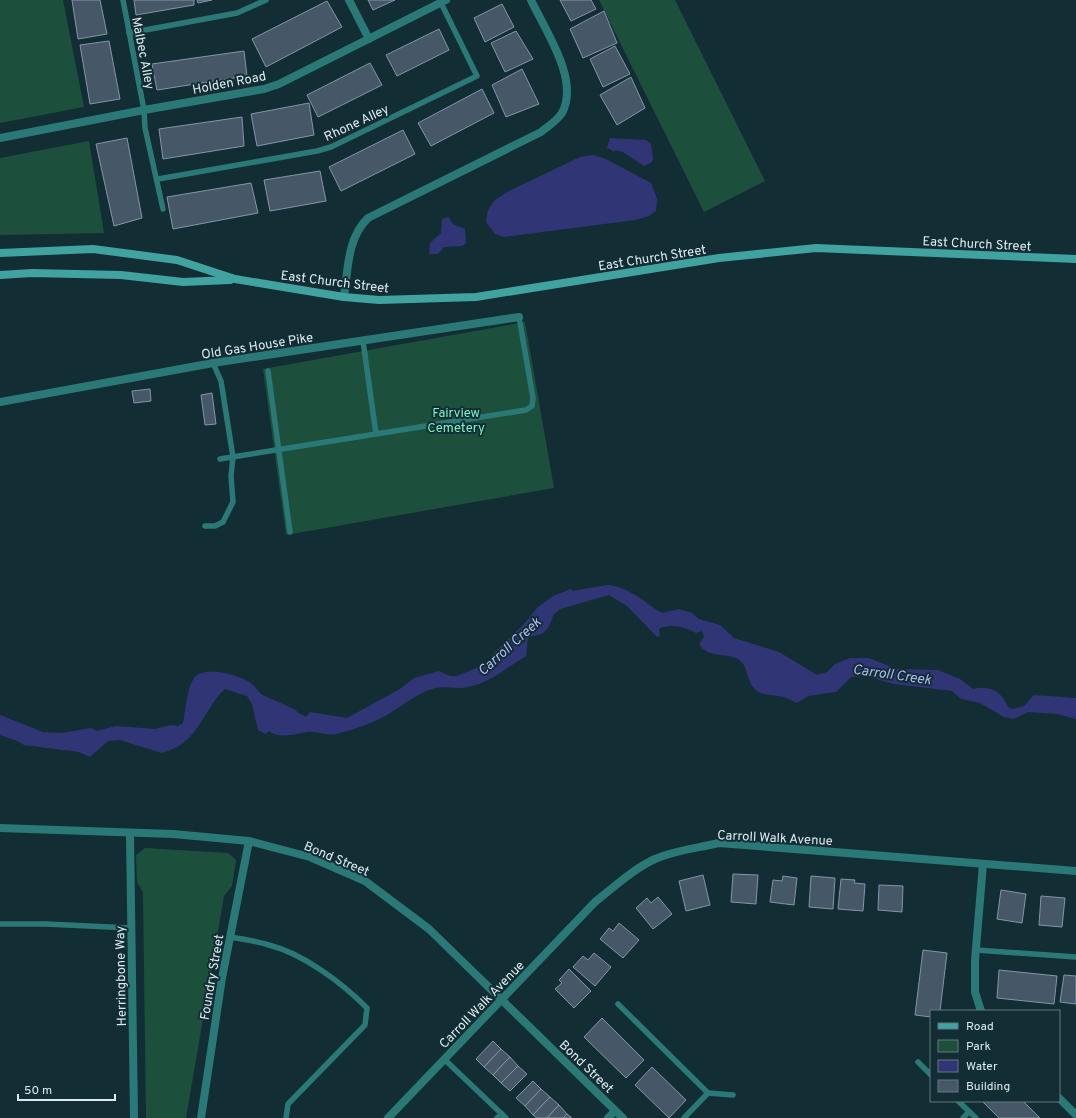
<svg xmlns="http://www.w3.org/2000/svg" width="1076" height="1118" viewBox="0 0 1076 1118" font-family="Overpass,sans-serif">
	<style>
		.green { fill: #1d503c }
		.water { fill: #303675 }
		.building { fill: #465768; stroke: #8396a9 }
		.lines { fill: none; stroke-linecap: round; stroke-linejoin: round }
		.lane { stroke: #2b7977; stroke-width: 5.5 }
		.street { stroke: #2b7977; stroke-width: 8 }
		.secondary { stroke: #41a39f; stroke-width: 8 }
		.labels { text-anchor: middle; stroke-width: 4; stroke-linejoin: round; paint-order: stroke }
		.street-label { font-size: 13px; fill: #dcecf1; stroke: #132d35 }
		.park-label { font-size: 13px; fill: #78f8c3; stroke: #132d35 }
		.water-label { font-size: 14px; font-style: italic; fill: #b1bdf6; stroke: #132d35 }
	</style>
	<rect width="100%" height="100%" fill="#132d35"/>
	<g class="green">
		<polygon points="0,0 63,0 84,107 0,123"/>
		<polygon points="599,0 675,0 765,181 704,212"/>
		<polygon points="89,141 104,233 0,235 0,158"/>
		<polygon points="525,322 554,488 286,535 263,369"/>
		<polygon points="145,848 228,853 236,860 232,886 224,896 186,1118 146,1118 143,892 137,882 136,855"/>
	</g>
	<g class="water">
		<polygon points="610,138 646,140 651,144 653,158 652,162 644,166 623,152 615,150 615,152 607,148"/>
		<polygon points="593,155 606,159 651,183 657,199 656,211 649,216 635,220 504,237 495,234 486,222 488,210 494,201 507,192 580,157"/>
		<path d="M 449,217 C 452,227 457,225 465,229 L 466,243 L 462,246 L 444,247 L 438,254 L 429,254 L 430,243 L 441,233 L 442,219 Z"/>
		<path d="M 606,585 C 629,586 643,602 662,613 L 679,609 L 692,613 L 699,619 L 720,625 L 734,638 L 779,652 L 817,675 L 827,672 L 835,664 L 850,658 L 869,658 L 896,669 L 938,670 L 960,679 L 973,689 C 982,686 996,688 1002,697 C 1006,701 1006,707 1012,709 L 1024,706 L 1034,695 L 1076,698 L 1076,719 L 1057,714 L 1028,712 L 1014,719 L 1004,717 L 980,703 L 961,699 L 952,691 L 894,684 L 865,676 L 851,677 L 836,692 L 808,696 L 797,703 C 791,700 785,697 779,696 C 771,694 760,696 754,688 C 746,679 748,665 738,659 C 724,652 709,659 699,644 L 704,637 L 702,631 L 696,633 C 685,627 670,623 659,629 L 660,636 L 657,637 L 627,606 L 609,595 L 560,609 L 553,615 C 552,621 548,631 541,634 C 536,636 533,635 528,638 L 526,656 C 507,667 490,683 468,687 C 456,690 445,685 432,689 C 415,694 400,708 385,716 C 370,724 352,730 336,734 C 326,736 318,731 307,732 C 295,734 278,739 269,731 L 265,734 L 258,730 L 252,704 L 247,696 L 225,689 C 202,710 200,743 162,753 L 120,740 L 108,741 L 90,757 L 79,752 L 24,745 L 17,741 L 0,735 L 0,715 L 43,732 L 62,733 L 91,728 L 97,731 L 116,726 L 155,729 L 171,725 L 178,726 L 183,723 C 186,709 186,691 194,678 C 204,665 241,675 252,684 C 257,688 259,694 265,696 C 275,701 286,705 296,710 L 297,712 L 306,717 L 310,712 L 347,718 L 400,689 L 414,678 L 439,671 L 450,676 L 457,676 L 486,664 L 492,655 L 524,624 L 537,608 L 553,596 L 571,589 L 573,591 Z"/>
	</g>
	<g class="building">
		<polygon points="72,0 100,0 107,34 78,39"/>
		<polygon points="134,0 194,0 194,5 136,15"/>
		<polygon points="197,0 212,0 198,3"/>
		<polygon points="368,0 395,0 373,10"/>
		<polygon points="560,0 591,0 596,9 571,21"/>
		<polygon points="327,1 342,27 266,67 252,39"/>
		<polygon points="502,4 514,27 485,42 474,18"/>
		<polygon points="604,11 617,43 583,58 570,29"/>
		<polygon points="439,29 449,50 397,76 386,55"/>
		<polygon points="516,31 533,59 505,72 491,43"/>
		<polygon points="109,41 120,99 90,104 80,45"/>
		<polygon points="615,46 630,74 603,87 590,59"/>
		<polygon points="244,51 247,76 157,90 152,64"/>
		<polygon points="370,63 382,85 318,117 307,95"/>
		<polygon points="522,69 539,104 506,117 492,85"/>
		<polygon points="631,77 645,108 617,125 600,95"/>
		<polygon points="482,89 494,113 431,146 418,123"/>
		<polygon points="309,103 314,135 257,146 251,114"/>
		<polygon points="242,117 244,146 163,159 159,129"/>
		<polygon points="403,130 415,154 341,191 329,167"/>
		<polygon points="127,138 142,218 114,226 96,144"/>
		<polygon points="320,171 326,201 270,211 264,180"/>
		<polygon points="251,183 258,213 173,229 167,197"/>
		<polygon points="150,389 151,401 134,403 132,391"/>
		<polygon points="212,393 216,424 205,425 201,395"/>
		<polygon points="733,874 758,875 756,904 731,902"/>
		<polygon points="703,875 710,905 686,911 679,881"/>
		<polygon points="783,876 797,878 794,905 770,902 773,880 782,881"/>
		<polygon points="811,876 835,878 833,909 809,907"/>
		<polygon points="841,879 855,880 854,883 865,884 863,911 838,909"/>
		<polygon points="879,885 903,886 902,912 878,910"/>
		<polygon points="1001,890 1026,894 1022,923 997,919"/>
		<polygon points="1041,896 1065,898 1062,927 1039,925"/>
		<polygon points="658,897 672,914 653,929 636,908 647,898 651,903"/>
		<polygon points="619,923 639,940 623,958 600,939 609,928 613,931"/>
		<polygon points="923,950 947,953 940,1011 931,1011 931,1017 915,1015"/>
		<polygon points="594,953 611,967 595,986 573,967 583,956 588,960"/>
		<polygon points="569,969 591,991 574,1008 555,989 562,983 559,980"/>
		<polygon points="999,970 1057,976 1054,1004 997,998"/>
		<polygon points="1064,975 1076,976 1076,1004 1060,1002"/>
		<polygon points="602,1018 644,1060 626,1078 584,1037"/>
		<polygon points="493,1041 501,1049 484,1067 476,1059"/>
		<polygon points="501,1049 510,1057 493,1075 484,1067"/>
		<polygon points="510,1057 518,1066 501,1083 493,1075"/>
		<polygon points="518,1066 527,1074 510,1091 501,1083"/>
		<polygon points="652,1067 686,1100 669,1118 635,1085"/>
		<polygon points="533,1081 541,1089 525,1106 516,1098"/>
		<polygon points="541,1089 550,1097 533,1115 525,1106"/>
		<polygon points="550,1097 559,1105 547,1118 537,1118 533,1115"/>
		<polygon points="982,1101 1023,1101 1040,1118 999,1118"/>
		<polygon points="559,1105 567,1114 563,1118 547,1118"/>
		<polygon points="567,1114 572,1118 563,1118"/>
	</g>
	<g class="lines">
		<g class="lane">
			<polyline points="123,0 144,110 145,128 163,209"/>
			<polyline points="129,33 237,13 266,0"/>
			<polyline points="158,179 317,151 331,147 477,76 441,3"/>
			<polyline points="363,341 376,434 526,410 532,406 533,398 519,317"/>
			<polyline points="268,371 290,532"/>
			<polyline points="220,459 376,434"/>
			<polyline points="205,526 215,526 223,522 233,502 231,476 233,457 221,381 213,363"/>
			<polyline points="0,924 46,924 131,928"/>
			<path d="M 230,937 C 243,939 256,941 269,945 C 304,954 342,983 367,1008 L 365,1025 L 288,1104 L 286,1118"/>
			<polyline points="976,950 1076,957"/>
			<polyline points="618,1004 708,1093 684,1118"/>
			<polyline points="444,1059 506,1118"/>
			<polyline points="918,1062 931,1075"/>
			<polyline points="708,1093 733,1095"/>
			<polyline points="958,1101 976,1118"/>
			<polyline points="497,1118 502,1114"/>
			<polyline points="963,1118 969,1112"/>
		</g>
		<g class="street">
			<polyline points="349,0 369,39"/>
			<polyline points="0,138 144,110 264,89 279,84 446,0"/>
			<path d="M 344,297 C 348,270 347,238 368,218 L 541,132 C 548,126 557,121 562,113 C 580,80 545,30 531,0"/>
			<polyline points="0,402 213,363 519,317"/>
			<polyline points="0,828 173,834 249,841 310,857 365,881 429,929 623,1118"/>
			<polyline points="130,833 134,1118"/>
			<polyline points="981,1011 975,992 975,960 983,864"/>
			<polyline points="1059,1098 1076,1115"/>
			<polyline points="201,1118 222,978 249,841"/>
			<path d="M 388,1118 L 595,902 C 614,887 633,869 655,859 C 675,850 698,848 719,843 L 1076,871"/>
			<polyline points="608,1118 615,1111"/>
		</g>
		<g class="secondary">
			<polyline points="0,253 93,249 177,260 235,279 344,297 379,300 476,297 719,258 816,248 1076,259"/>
			<polyline points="0,275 32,273 121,275 183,282 230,280"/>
		</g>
	</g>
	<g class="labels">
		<g class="street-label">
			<text transform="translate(144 53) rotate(79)" y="5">Malbec Alley</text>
			<text transform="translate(229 82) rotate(-11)" y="5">Holden Road</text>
			<text transform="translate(356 122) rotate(-25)" y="5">Rhone Alley</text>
			<text transform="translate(977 243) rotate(3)" y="5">East Church Street</text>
			<text transform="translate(652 257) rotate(-9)" y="5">East Church Street</text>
			<text transform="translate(335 281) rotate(7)" y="5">East Church Street</text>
			<text transform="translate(257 345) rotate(-9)" y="5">Old Gas House Pike</text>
			<text transform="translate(775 837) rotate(3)" y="5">Carroll Walk Avenue</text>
			<text transform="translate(337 858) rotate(23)" y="5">Bond Street</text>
			<text transform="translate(120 976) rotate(-91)" y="5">Herringbone Way</text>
			<text transform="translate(211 977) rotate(-80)" y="5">Foundry Street</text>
			<text transform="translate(481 1004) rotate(-46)" y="5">Carroll Walk Avenue</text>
			<text transform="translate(587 1066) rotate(44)" y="5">Bond Street</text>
		</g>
		<g class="park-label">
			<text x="456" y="417">Fairview<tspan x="456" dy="15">Cemetery</tspan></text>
		</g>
		<g class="water-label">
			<text transform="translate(509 646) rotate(-42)" y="5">Carroll Creek</text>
			<text transform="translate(892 674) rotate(8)" y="5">Carroll Creek</text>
		</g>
	</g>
	<rect x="930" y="1010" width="130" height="92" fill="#132d35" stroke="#637980"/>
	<rect x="938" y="1023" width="20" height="6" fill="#41a39f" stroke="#637980"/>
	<text x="966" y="1030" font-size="12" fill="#dcecf1">Road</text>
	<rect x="938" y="1040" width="20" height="12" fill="#1d503c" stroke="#637980"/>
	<text x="966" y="1050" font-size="12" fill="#dcecf1">Park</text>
	<rect x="938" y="1060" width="20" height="12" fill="#303675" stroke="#637980"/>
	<text x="966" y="1070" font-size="12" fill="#dcecf1">Water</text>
	<rect x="938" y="1080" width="20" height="12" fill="#465768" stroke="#637980"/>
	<text x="966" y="1090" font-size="12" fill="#dcecf1">Building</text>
	<path d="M18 1094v6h97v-6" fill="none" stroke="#dcecf1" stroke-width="2"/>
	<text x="24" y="1094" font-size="12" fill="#dcecf1" stroke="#132d35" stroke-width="3" paint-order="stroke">50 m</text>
</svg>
